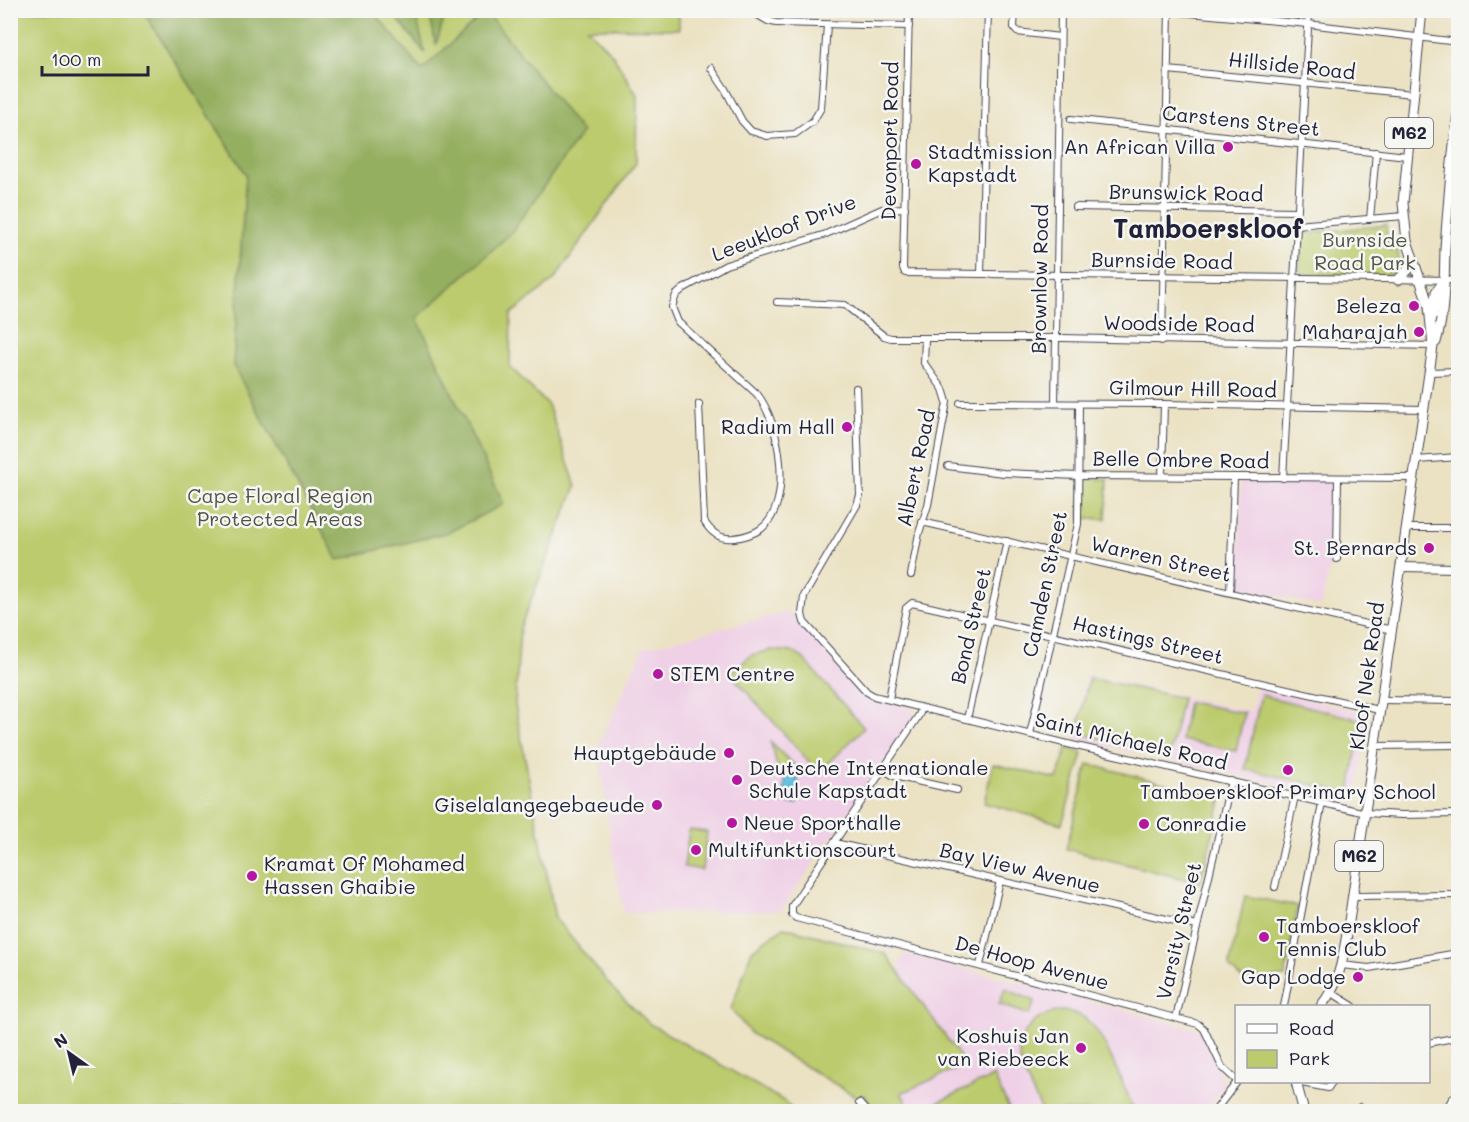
<svg xmlns="http://www.w3.org/2000/svg" width="1469" height="1122" viewBox="0 0 1469 1122" font-family="Mali,sans-serif">
	<style>
		.built { fill: #efd0e6 }
		.green { fill: #bccb6d; stroke: #6f7654; stroke-width: 1.5 }
		.forest { fill: #95af60; stroke: #5c684e; stroke-width: 1.5 }
		.water { fill: #62c1e0; stroke: #42728e; stroke-width: 1.5 }
		.lines { fill: none; stroke-linecap: round; stroke-linejoin: round }
		.minor-casing { stroke: #403f4f; stroke-width: 8 }
		.tertiary-casing { stroke: #403f4f; stroke-width: 10 }
		.primary-casing { stroke: #403f4f; stroke-width: 11 }
		.minor { stroke: #fff; stroke-width: 6 }
		.tertiary { stroke: #fff; stroke-width: 8 }
		.primary { stroke: #fff; stroke-width: 9 }
		.poi-dot { fill: #b5179e; stroke: #f6f6f2; stroke-width: 2 }
		.labels { text-anchor: middle; stroke-width: 5; stroke-linejoin: round; paint-order: stroke }
		.shield { fill: #f6f6f2; stroke: #626272; stroke-width: 1.5 }
		.shield-label { font-size: 18px; font-weight: bold; fill: #22223b }
		.street-label { font-size: 20px; fill: #22223b; stroke: #f6f6f2 }
		.poi-label { font-size: 20px; fill: #22223b; stroke: #f6f6f2; text-anchor: end }
		.park-label { font-size: 20px; fill: #50554a; stroke: #f6f6f2 }
		.district-label { font-size: 26px; font-weight: bold; fill: #22223b; stroke: #f6f6f2 }
	</style>
	<rect width="100%" height="100%" fill="#f6f6f2"/>
	<filter id="ink" filterUnits="userSpaceOnUse"><feTurbulence type="fractalNoise" baseFrequency=".0167" numOctaves="2"/><feDisplacementMap in="SourceGraphic" scale="12" xChannelSelector="R" yChannelSelector="G"/><feConvolveMatrix kernelMatrix="1 2 1 2 8 2 1 2 1" color-interpolation-filters="sRGB"/></filter>
	<filter id="wash" filterUnits="userSpaceOnUse"><feTurbulence type="fractalNoise" baseFrequency=".008" numOctaves="4" result="noise"/><feDisplacementMap in="SourceGraphic" scale="24" xChannelSelector="R" yChannelSelector="G"/><feGaussianBlur stdDeviation="1.35" result="paint"/><feColorMatrix in="noise" values="0 0 0 0 0 0 0 0 0 0 0 0 0 0 0 0 0 1.4 0 .05"/><feComposite in="paint" operator="in"/></filter>
	<g filter="url(#wash)">
		<rect width="100%" height="100%" fill="#ebe2c3"/>
		<g class="built">
			<polygon points="1241,480 1333,481 1333,552 1321,606 1239,587"/>
			<polygon points="789,612 863,697 911,709 914,714 912,721 781,911 624,913 617,881 598,746 643,648"/>
			<polygon points="1086,675 1251,712 1257,687 1368,714 1356,802 1075,739"/>
			<polygon points="903,953 1197,1029 1200,1031 1225,1085 1206,1111 905,1111 906,1101 901,1093 898,972"/>
		</g>
		<g class="green">
			<polygon points="10,11 679,11 679,29 587,28 613,55 637,95 636,163 554,280 511,314 510,367 548,405 576,486 520,628 515,705 555,918 614,990 650,1024 784,1101 794,1111 11,1111"/>
			<polygon points="1386,225 1389,250 1398,249 1399,265 1392,273 1383,276 1299,274 1301,234"/>
			<polygon points="1089,478 1108,479 1106,519 1080,518 1082,484"/>
			<polygon points="771,650 793,652 803,658 864,728 819,773 730,673 752,655"/>
			<polygon points="1089,678 1182,698 1170,753 1077,733"/>
			<polygon points="1261,695 1361,720 1350,793 1245,769"/>
			<polygon points="1188,702 1244,713 1236,751 1181,740"/>
			<polygon points="771,743 794,765 778,770"/>
			<polygon points="1067,748 1083,753 1062,824 984,803 993,764 1057,779"/>
			<polygon points="1088,764 1222,798 1200,883 1066,849"/>
			<polygon points="689,830 707,832 702,870 684,867"/>
			<polygon points="1245,896 1298,906 1285,977 1242,979 1229,967"/>
			<polygon points="784,927 886,954 966,1065 901,1093 906,1101 905,1111 874,1111 865,1095 860,1099 751,1034 731,1009 752,950"/>
			<polygon points="1005,989 1035,1001 1029,1015 999,1004"/>
			<path d="M 1060,1011 C 1072,1012 1082,1014 1090,1023 C 1105,1036 1125,1091 1135,1111 L 1042,1111 C 1035,1096 1025,1080 1021,1064 C 1013,1037 1034,1015 1060,1011 Z"/>
			<polygon points="994,1076 1010,1111 919,1111"/>
		</g>
		<g class="forest">
			<polygon points="143,11 373,11 422,70 486,11 582,132 511,233 417,318 504,504 449,532 338,560 233,365 246,174"/>
			<polygon points="391,11 415,11 425,53"/>
			<polygon points="429,11 446,11 436,45"/>
		</g>
		<polygon class="water" points="785,776 798,777 797,804 784,803"/>
	</g>
	<g filter="url(#ink)">
		<g class="lines">
			<g class="minor-casing">
				<g id="minor">
					<polyline points="749,10 768,21 776,23 909,26"/>
					<polyline points="909,10 903,268 905,273 1458,280"/>
					<polyline points="1015,10 1014,27 1017,32 1060,37"/>
					<polyline points="1168,11 1308,24 1458,42"/>
					<polyline points="711,68 725,89 742,121 751,131 767,136 795,134 813,121 821,108 827,25"/>
					<polyline points="1168,70 1413,94"/>
					<polyline points="1071,119 1407,156"/>
					<polyline points="1075,207 1297,211"/>
					<polyline points="1370,219 1376,152"/>
					<polyline points="1296,225 1404,216"/>
					<polyline points="981,274 988,10"/>
					<polyline points="777,302 845,305 884,336 891,338 1062,338 1433,346"/>
					<polyline points="1162,341 1169,10"/>
					<polyline points="1430,372 1458,371"/>
					<polyline points="856,388 860,495 857,505 804,596 802,614 804,622 867,692 874,696 1072,745 1366,813 1402,815 1458,814"/>
					<polyline points="960,403 1164,404 1424,409"/>
					<polyline points="1055,403 1061,10"/>
					<path d="M 699,404 L 704,521 C 711,533 720,540 734,538 C 743,537 753,534 761,529 C 794,504 780,422 757,394 L 678,322 L 672,307 L 676,295 L 683,289 L 726,265 L 826,234 L 882,209 L 905,208"/>
					<polyline points="1417,460 1458,457"/>
					<polyline points="948,466 1003,473 1079,476 1414,478"/>
					<polyline points="1162,476 1164,404"/>
					<polyline points="1283,478 1309,10"/>
					<polyline points="922,522 1392,630"/>
					<polyline points="1407,528 1458,528"/>
					<polyline points="1337,559 1338,478"/>
					<polyline points="911,575 919,533 928,505 947,402 943,389 924,363 925,338"/>
					<polyline points="1230,592 1234,477"/>
					<polyline points="889,699 906,608 912,603 1379,710"/>
					<polyline points="1381,700 1458,701"/>
					<polyline points="922,708 919,715 792,906 792,915 796,918 1198,1024 1204,1029 1222,1067 1236,1080"/>
					<polyline points="967,719 1007,541"/>
					<polyline points="1030,734 1078,524 1079,404"/>
					<polyline points="1375,746 1458,745"/>
					<polyline points="884,770 894,776 957,790"/>
					<polyline points="835,843 1197,926"/>
					<polyline points="1275,887 1295,796"/>
					<polyline points="1353,896 1458,895"/>
					<polyline points="980,965 1000,881"/>
					<polyline points="1341,965 1369,968 1458,953"/>
					<polyline points="1332,993 1353,1006"/>
					<polyline points="1284,1006 1322,803"/>
					<polyline points="1176,1018 1231,781"/>
					<polyline points="1428,1043 1458,1037"/>
					<polyline points="1296,1082 1328,1088 1332,1082"/>
					<polyline points="859,1103 867,1112"/>
					<polyline points="1214,1112 1237,1082"/>
					<polyline points="1356,1112 1360,1107"/>
					<polyline points="1445,1112 1452,1099 1458,1095"/>
				</g>
			</g>
			<g class="tertiary-casing">
				<polyline id="tertiary" points="1401,567 1458,568"/>
			</g>
			<g class="primary-casing">
				<g id="primary">
					<polyline points="1398,280 1408,270 1412,255"/>
					<polyline points="1433,315 1436,292 1445,280"/>
					<path d="M 1436,342 C 1445,312 1444,280 1445,249 C 1448,204 1451,159 1458,115"/>
					<path d="M 1321,1006 C 1340,983 1343,957 1348,928 L 1433,346 L 1429,306 L 1407,241 L 1403,203 L 1422,10"/>
					<polyline points="1296,1082 1304,1112"/>
				</g>
			</g>
			<use href="#minor" class="minor"/>
			<use href="#tertiary" class="tertiary"/>
			<use href="#primary" class="primary"/>
		</g>
	</g>
	<g class="poi-dot">
		<circle cx="1228" cy="147" r="6"/>
		<circle cx="916" cy="164" r="6"/>
		<circle cx="1414" cy="306" r="6"/>
		<circle cx="1419" cy="332" r="6"/>
		<circle cx="847" cy="427" r="6"/>
		<circle cx="1429" cy="548" r="6"/>
		<circle cx="658" cy="674" r="6"/>
		<circle cx="729" cy="753" r="6"/>
		<circle cx="1288" cy="770" r="6"/>
		<circle cx="737" cy="780" r="6"/>
		<circle cx="657" cy="805" r="6"/>
		<circle cx="732" cy="823" r="6"/>
		<circle cx="1144" cy="824" r="6"/>
		<circle cx="696" cy="850" r="6"/>
		<circle cx="252" cy="876" r="6"/>
		<circle cx="1264" cy="937" r="6"/>
		<circle cx="1358" cy="977" r="6"/>
		<circle cx="1081" cy="1048" r="6"/>
	</g>
	<g class="labels">
		<g class="shield">
			<rect x="1385" y="118" width="48" height="30" rx="4.5"/>
			<rect x="1335" y="841" width="48" height="30" rx="4.5"/>
		</g>
		<g class="shield-label">
			<text x="1409" y="139">M62</text>
			<text x="1359" y="862">M62</text>
		</g>
		<g class="street-label">
			<text transform="translate(1292 66) rotate(6)" y="7">Hillside Road</text>
			<text transform="translate(1241 121) rotate(6)" y="7">Carstens Street</text>
			<text transform="translate(890 141) rotate(-89)" y="7">Devonport Road</text>
			<text transform="translate(1186 193) rotate(1)" y="7">Brunswick Road</text>
			<text transform="translate(784 228) rotate(-21)" y="7">Leeukloof Drive</text>
			<text transform="translate(1162 261) rotate(1)" y="7">Burnside Road</text>
			<text transform="translate(1040 279) rotate(-89)" y="7">Brownlow Road</text>
			<text transform="translate(1179 324) rotate(1)" y="7">Woodside Road</text>
			<text transform="translate(1193 389) rotate(1)" y="7">Gilmour Hill Road</text>
			<text transform="translate(1181 460) rotate(1)" y="7">Belle Ombre Road</text>
			<text transform="translate(916 468) rotate(-78)" y="7">Albert Road</text>
			<text transform="translate(1161 559) rotate(13)" y="7">Warren Street</text>
			<text transform="translate(1045 584) rotate(-78)" y="7">Camden Street</text>
			<text transform="translate(971 626) rotate(-77)" y="7">Bond Street</text>
			<text transform="translate(1148 640) rotate(13)" y="7">Hastings Street</text>
			<text transform="translate(1367 676) rotate(-82)" y="7">Kloof Nek Road</text>
			<text transform="translate(1131 741) rotate(13)" y="7">Saint Michaels Road</text>
			<text transform="translate(1020 868) rotate(13)" y="7">Bay View Avenue</text>
			<text transform="translate(1179 931) rotate(-77)" y="7">Varsity Street</text>
			<text transform="translate(1032 963) rotate(15)" y="7">De Hoop Avenue</text>
		</g>
		<g class="poi-label">
			<text x="1216" y="154">An African Villa</text>
			<text x="928" y="159" text-anchor="start">Stadtmission<tspan x="928" dy="23">Kapstadt</tspan></text>
			<text x="1402" y="313">Beleza</text>
			<text x="1407" y="339">Maharajah</text>
			<text x="835" y="434">Radium Hall</text>
			<text x="1417" y="555">St. Bernards</text>
			<text x="670" y="681" text-anchor="start">STEM Centre</text>
			<text x="717" y="760">Hauptgebäude</text>
			<text x="749" y="775" text-anchor="start">Deutsche Internationale<tspan x="749" dy="23">Schule Kapstadt</tspan></text>
			<text x="1288" y="799" text-anchor="middle">Tamboerskloof Primary School</text>
			<text x="645" y="812">Giselalangegebaeude</text>
			<text x="744" y="830" text-anchor="start">Neue Sporthalle</text>
			<text x="1156" y="831" text-anchor="start">Conradie</text>
			<text x="708" y="857" text-anchor="start">Multifunktionscourt</text>
			<text x="264" y="871" text-anchor="start">Kramat Of Mohamed<tspan x="264" dy="23">Hassen Ghaibie</tspan></text>
			<text x="1276" y="933" text-anchor="start">Tamboerskloof<tspan x="1276" dy="23">Tennis Club</tspan></text>
			<text x="1346" y="984">Gap Lodge</text>
			<text x="1069" y="1043">Koshuis Jan<tspan x="1069" dy="23">van Riebeeck</tspan></text>
		</g>
		<g class="park-label">
			<text x="1365" y="247">Burnside<tspan x="1365" dy="23">Road Park</tspan></text>
			<text x="280" y="503">Cape Floral Region<tspan x="280" dy="23">Protected Areas</tspan></text>
		</g>
		<g class="district-label">
			<text x="1208" y="238">Tamboerskloof</text>
		</g>
	</g>
	<rect width="1469" height="1122" fill="none" stroke="#f6f6f2" stroke-width="36"/>
	<rect x="1235" y="1005" width="195" height="78" fill="#f6f6f2" stroke="#a1a1a9" stroke-width="1.5"/>
	<rect x="1247" y="1024" width="30" height="9" fill="#ffffff" stroke="#a1a1a9" stroke-width="1.5"/>
	<text x="1289" y="1035" font-size="18" fill="#22223b">Road</text>
	<rect x="1247" y="1050" width="30" height="18" fill="#bccb6d" stroke="#a1a1a9" stroke-width="1.5"/>
	<text x="1289" y="1065" font-size="18" fill="#22223b">Park</text>
	<g transform="translate(69 1053) rotate(326)" stroke="#f6f6f2" stroke-width="4.5" paint-order="stroke">
	<path d="M0-4.5L10 22L0 15L-10 22Z" fill="#22223b"/>
	<text y="-9" font-size="16" font-weight="bold" text-anchor="middle" fill="#22223b">N</text>
	</g>
	<path d="M42 66v9h106v-9" fill="none" stroke="#22223b" stroke-width="3"/>
	<text x="51" y="66" font-size="18" fill="#22223b" stroke="#f6f6f2" stroke-width="4.5" paint-order="stroke">100 m</text>
</svg>
